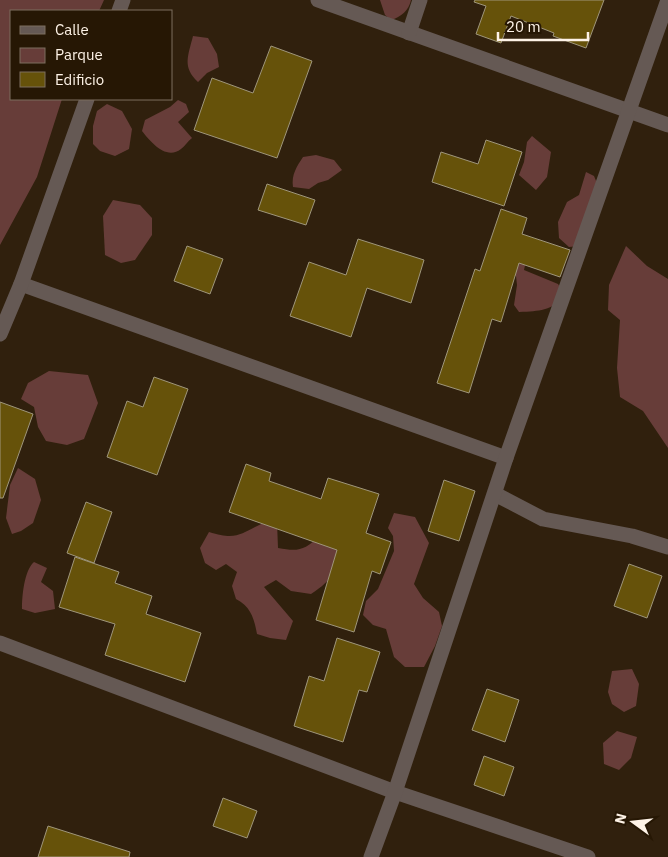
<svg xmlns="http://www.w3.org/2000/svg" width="668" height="857" viewBox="0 0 668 857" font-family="'IBM Plex Sans',sans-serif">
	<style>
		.green { fill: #673d39 }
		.building { fill: #66520a; stroke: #9f967b }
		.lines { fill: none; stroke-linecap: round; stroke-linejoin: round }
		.minor { stroke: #655954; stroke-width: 15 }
	</style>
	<rect width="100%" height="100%" fill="#30200d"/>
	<g class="green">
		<polygon points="0,0 104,0 99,11 11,11 11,99 62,99 37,177 0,245"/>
		<path d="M 380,0 L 411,0 C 409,10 401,17 391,20 L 385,15 Z"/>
		<path d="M 193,36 L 208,38 L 217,54 L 219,67 L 207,73 L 198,82 C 182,67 188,56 193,36 Z"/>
		<path d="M 178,100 L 186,104 L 189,112 L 178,122 L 192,138 C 188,141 185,146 181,149 C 166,161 150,141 142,131 L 145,120 L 170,107 Z"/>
		<polygon points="107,104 122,111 132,129 129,149 115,156 100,151 93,144 93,126 97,111"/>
		<polygon points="532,136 551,152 547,177 536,190 519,175 524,162 527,142"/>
		<path d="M 316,155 L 334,160 L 342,170 L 328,180 L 318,183 L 309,189 L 293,187 C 291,175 297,166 303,157 Z"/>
		<polygon points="586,172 594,176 599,188 579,246 569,247 559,238 558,222 567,202 579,195"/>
		<polygon points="113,200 140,205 152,218 152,235 135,260 121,263 105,255 103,216"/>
		<polygon points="626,246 647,266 668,279 668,448 643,411 620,397 617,368 620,320 608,310 609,285"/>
		<path d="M 527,256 L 524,270 L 558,284 L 566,296 C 549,311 541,311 519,312 L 514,305 L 517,285 L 516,276 L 503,273 Z"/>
		<polygon points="49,371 88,375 98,403 84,439 67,445 46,441 38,427 34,407 21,399 28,383"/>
		<polygon points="18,468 35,479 41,500 33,523 21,531 12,534 6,518 10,485"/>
		<polygon points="394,513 415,517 429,543 414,584 423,598 439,612 442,626 435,646 424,667 405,667 394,657 386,629 373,625 363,615 366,601 378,589 394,551 393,536 388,528"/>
		<path d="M 269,521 L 277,522 L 278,548 C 299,552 304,550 320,536 L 338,548 C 332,575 335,578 311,594 L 291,591 L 276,580 L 264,587 L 293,621 L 286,640 L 270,638 L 257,634 C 254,618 251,607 236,599 L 232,586 L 237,572 L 226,564 L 216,570 L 205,563 L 200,548 L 209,532 C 241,542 241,531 269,521 Z"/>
		<path d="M 34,562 L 47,568 L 41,582 L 53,591 L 55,609 L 35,613 L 22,609 C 22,596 24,571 34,562 Z"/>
		<polygon points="632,669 639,684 636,706 624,712 612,704 608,692 612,671"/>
		<polygon points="617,731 637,737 631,758 619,770 604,764 603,743"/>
	</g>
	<g class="building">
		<polygon points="475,0 604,0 586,48 553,36 554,33 511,16 501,43 476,34 486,6 474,2"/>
		<polygon points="271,46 312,61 277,158 194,130 212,78 253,93"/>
		<polygon points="486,140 522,152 504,206 432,182 441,152 478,164"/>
		<polygon points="267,184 315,200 306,225 258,210"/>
		<polygon points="501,209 527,218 522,234 570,250 560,277 519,263 501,322 492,319 469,393 437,383 475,269 480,271"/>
		<polygon points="358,239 424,260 411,303 367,288 351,337 290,316 309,262 346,275"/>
		<polygon points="187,246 223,259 210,294 174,281"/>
		<polygon points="154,377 188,389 157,475 107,457 127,401 143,407"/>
		<polygon points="0,402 33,414 3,498 0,498"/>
		<polygon points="246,464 271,473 269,481 321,499 328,478 379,494 366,533 391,542 380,574 372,571 354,632 316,620 337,550 229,512"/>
		<polygon points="444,480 475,491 459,541 428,531"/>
		<polygon points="86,502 112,512 94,563 67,553"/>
		<polygon points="75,557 119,572 115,583 152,596 146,614 201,633 185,682 105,655 115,624 59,607"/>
		<polygon points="629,564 662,576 647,618 614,606"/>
		<polygon points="337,638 380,652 367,692 359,690 343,742 294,726 309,676 324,681"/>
		<polygon points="487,689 519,700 505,742 472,730"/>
		<polygon points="484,756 514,767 504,796 474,785"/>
		<polygon points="223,798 257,811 247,838 213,826"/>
		<polygon points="48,826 130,852 129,857 38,857"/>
	</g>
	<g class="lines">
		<g class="minor">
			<polyline points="318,0 668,125"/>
			<polyline points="119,11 123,0"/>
			<polyline points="409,33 420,0"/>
			<polyline points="21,284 506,458"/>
			<polyline points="0,334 21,284 87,99"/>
			<polyline points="495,494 543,519 632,536 668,547"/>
			<polyline points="0,643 395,792 588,857"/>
			<polyline points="371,857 395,792 506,458 668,0"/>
		</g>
	</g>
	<rect x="10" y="10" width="162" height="90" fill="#261704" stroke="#7c6f5f"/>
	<rect x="20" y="26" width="25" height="8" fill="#655954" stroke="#7c6f5f"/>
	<text x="55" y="35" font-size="15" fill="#fef3e7">Calle</text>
	<rect x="20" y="48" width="25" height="15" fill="#673d39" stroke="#7c6f5f"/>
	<text x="55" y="60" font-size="15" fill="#fef3e7">Parque</text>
	<rect x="20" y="72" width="25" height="15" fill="#66520a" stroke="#7c6f5f"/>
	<text x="55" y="85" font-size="15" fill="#fef3e7">Edificio</text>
	<g transform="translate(633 822) rotate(285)" stroke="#261704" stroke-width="4" paint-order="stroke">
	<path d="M0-4L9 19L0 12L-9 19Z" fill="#fef3e7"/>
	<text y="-8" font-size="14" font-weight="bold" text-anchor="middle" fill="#fef3e7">N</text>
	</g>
	<path d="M498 32v8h90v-8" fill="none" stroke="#fef3e7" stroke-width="2.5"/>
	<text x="506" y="32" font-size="15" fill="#fef3e7" stroke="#261704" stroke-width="4" paint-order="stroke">20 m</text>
</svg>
